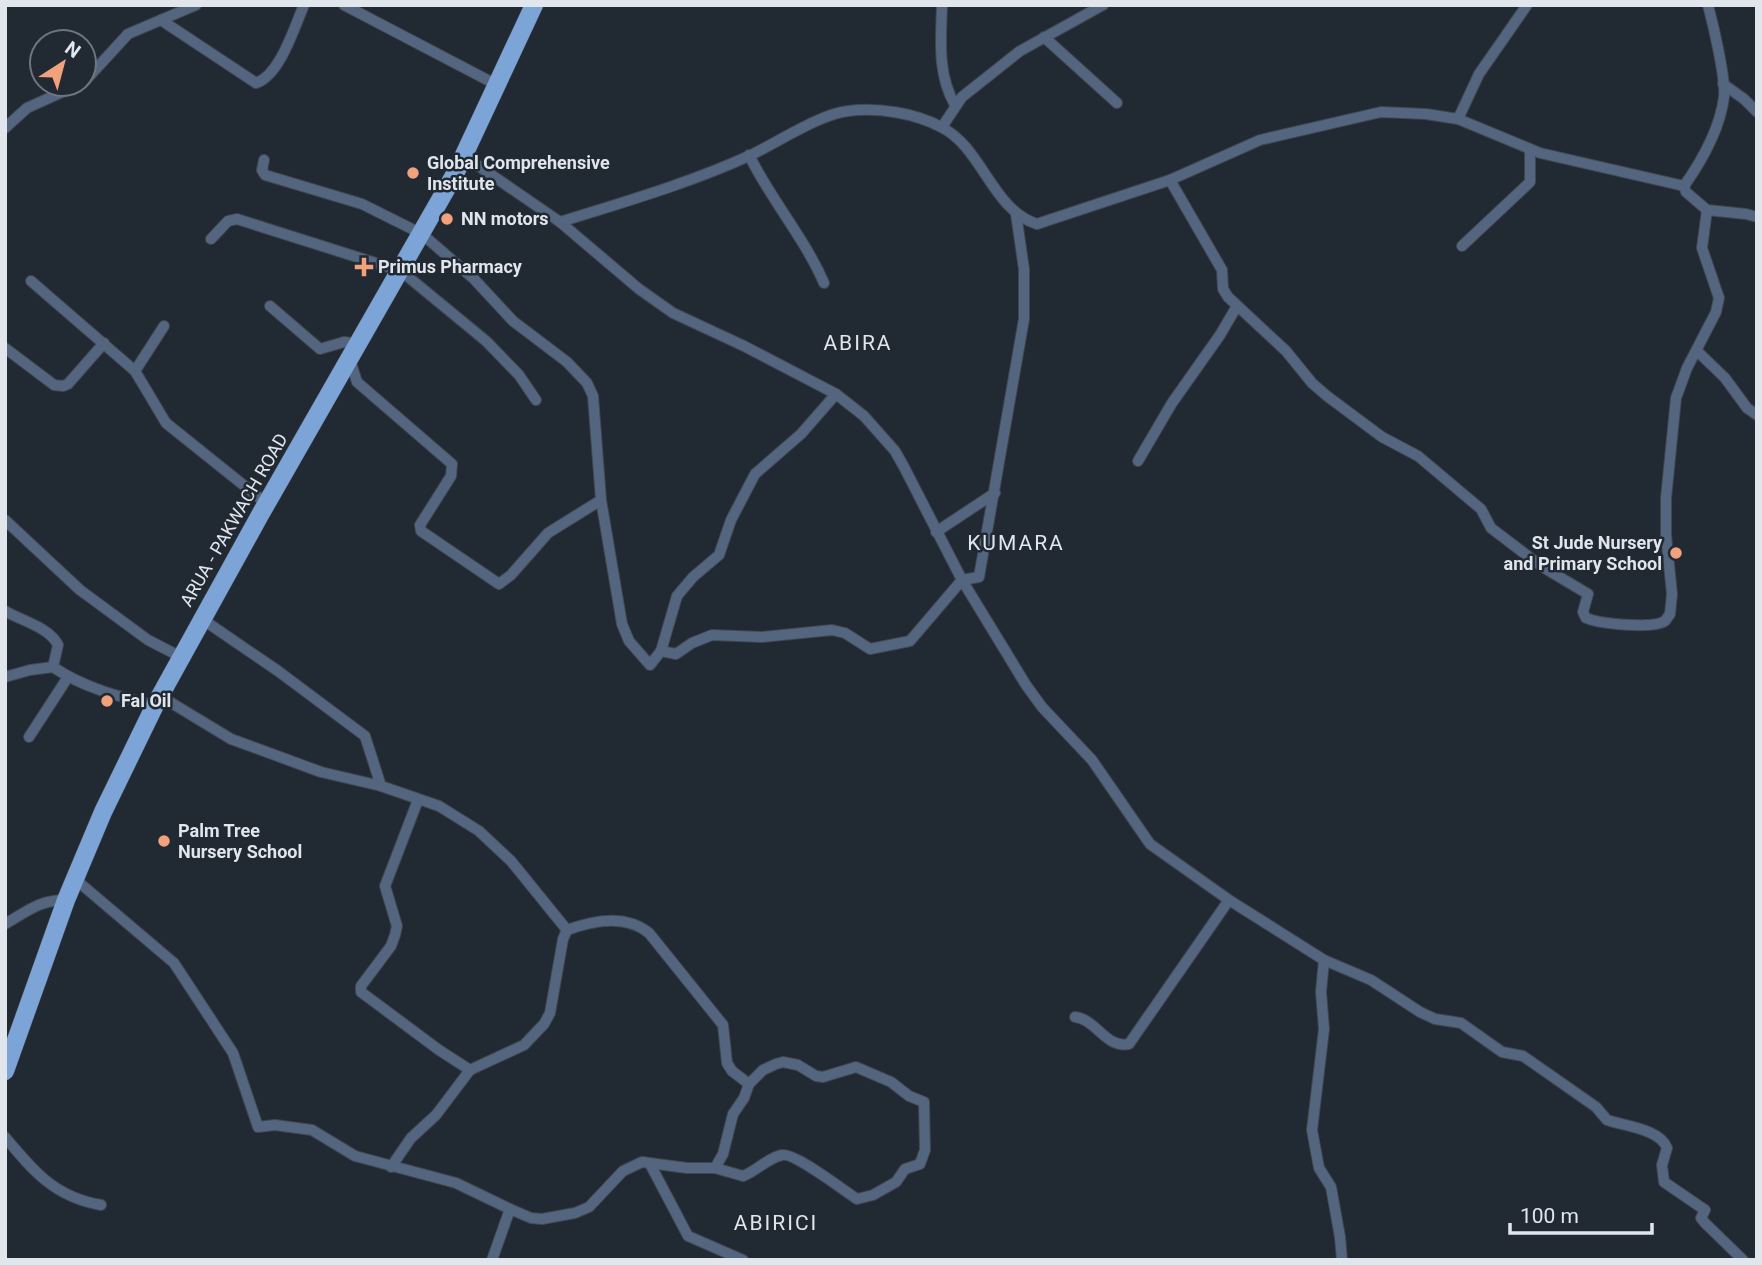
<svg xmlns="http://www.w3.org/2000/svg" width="1762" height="1265" viewBox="0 0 1762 1265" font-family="Roboto,sans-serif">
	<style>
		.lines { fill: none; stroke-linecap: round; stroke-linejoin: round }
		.street-casing { stroke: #404751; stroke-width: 12 }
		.primary-casing { stroke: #404751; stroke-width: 19 }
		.street { stroke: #54667f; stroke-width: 10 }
		.primary { stroke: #7da4d6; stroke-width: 18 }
		.poi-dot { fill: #f1a17c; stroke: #212933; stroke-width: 2.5 }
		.labels { text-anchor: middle; stroke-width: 5; stroke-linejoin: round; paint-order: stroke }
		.poi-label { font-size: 18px; font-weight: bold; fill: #e1e6ed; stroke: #212933; text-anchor: start }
		.street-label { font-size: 18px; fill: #e1e6ed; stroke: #212933 }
		.quarter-label { font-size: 21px; letter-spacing: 2px; fill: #e1e6ed; stroke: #212933 }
	</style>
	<rect width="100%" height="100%" fill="#212933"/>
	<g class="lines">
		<g class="street-casing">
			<g id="street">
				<polyline points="344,5 497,85"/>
				<path d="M 942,5 C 941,39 937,74 955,105"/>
				<path d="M 161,20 L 256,83 C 280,75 294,28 304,5"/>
				<polyline points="1044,37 1117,103"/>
				<polyline points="84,82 128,34 196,5"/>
				<polyline points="1723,84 1744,99 1757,112"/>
				<polyline points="1458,119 1479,74 1527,5"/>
				<polyline points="942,127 962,97 1020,51 1103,5"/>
				<polyline points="5,128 27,108 80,84"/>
				<path d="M 749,155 C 771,200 804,237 824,283"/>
				<path d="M 464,156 L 560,222 L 639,289 L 673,313 L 744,346 L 836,394 L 864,416 L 895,451 L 904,467 L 962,580 L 1026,685 L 1042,707 L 1092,760 L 1150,844 L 1229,900 L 1324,960 L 1371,980 L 1420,1012 L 1435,1019 L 1461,1023 L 1502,1052 L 1523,1056 L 1596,1107 L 1607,1120 C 1624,1126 1660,1129 1667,1148 L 1662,1165 L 1664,1182 L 1705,1210 L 1701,1218 L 1705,1223 L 1743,1260"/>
				<polyline points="264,160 262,170 265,175 362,204 422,234 474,279 513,321 567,362 587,383 593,396 601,500 622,624 629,641 650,665 661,651 677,596 693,577 719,555 731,520 755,474 801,434 836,394"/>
				<path d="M 1170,180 L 1222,270 L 1223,289 L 1228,297 L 1286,351 L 1312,383 L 1327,396 L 1382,437 L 1418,456 L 1481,509 L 1491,528 L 1541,566 L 1588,594 L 1583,612 L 1586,618 C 1600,624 1653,629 1665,621 L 1670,614 L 1672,594 L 1666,535 L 1666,498 L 1676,398 L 1687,368 L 1716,312 L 1719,298 L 1702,248 L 1707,210 L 1686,192 L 1684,186"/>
				<polyline points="1707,210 1746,214 1757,217"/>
				<path d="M 560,222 C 624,202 690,183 751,155 C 778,142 820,114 848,111 C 877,107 915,113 941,127 C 983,148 991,209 1037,224 L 1170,180 L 1260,140 L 1381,112 L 1426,114 L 1458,119 L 1540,153 L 1684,186 C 1701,162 1720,128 1724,97 C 1726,79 1713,24 1708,5"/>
				<polyline points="211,239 228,221 237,219 401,271 486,341 519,375 536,400"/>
				<polyline points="1462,246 1530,182 1530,149"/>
				<polyline points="31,281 135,371 166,423 267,504"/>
				<polyline points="270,306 320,349 344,342 359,344"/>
				<polyline points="5,348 54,385 63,386 68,384 104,343"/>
				<polyline points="1697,351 1725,378 1747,408 1757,415"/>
				<polyline points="350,360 357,382 452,464 451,476 420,525 421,531 499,584 511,575 548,533 601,500"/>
				<polyline points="135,371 164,326"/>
				<polyline points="1138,461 1172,403 1220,335 1237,306"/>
				<polyline points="5,520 80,590 148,640 181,657"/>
				<polyline points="936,532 995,493"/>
				<path d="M 5,611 C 22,621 49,627 58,645 L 53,667 C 84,688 119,697 155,705"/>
				<polyline points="202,619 278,671 365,736 381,786"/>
				<polyline points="661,651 676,654 692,643 712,635 762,637 832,630 845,633 870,649 910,641 962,580 979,577 1024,319 1024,269 1016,214"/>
				<polyline points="5,677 30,670 53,667"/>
				<polyline points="160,696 231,739 321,772 381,786 439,806 479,831 511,861 567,930"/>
				<polyline points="29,737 68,677"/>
				<polyline points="418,800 385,886 397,926 395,935 391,946 361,986 361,992 439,1050 470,1070"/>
				<path d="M 75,879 L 174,963 L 233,1053 L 258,1127 L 275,1125 L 312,1130 L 355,1156 L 456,1183 L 510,1209 L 531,1218 L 542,1219 L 575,1213 L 589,1207 L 623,1171 L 642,1162 L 687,1168 L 715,1168 L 743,1176 C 757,1171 767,1158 782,1155 C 794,1152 843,1190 857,1199 L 873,1195 L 896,1182 L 905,1169 L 920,1164 L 925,1150 L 924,1102 L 909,1096 L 891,1082 L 856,1067 L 823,1077 L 816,1076 L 798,1065 L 783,1062 L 776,1064 L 763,1070 L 749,1084 L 744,1098 L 733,1114 L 723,1154 L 715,1168"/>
				<path d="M 5,924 C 28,911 39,900 66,900"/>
				<polyline points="1324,960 1321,992 1324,1029 1312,1130 1319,1168 1331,1187 1340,1237 1342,1260"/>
				<path d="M 1075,1017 C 1096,1019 1106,1049 1129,1044 L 1229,900"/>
				<path d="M 5,1137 C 34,1172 55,1197 101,1205"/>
				<polyline points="650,1164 688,1236 743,1260"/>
				<path d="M 391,1167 L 411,1138 L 436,1115 L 470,1070 L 524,1045 L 544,1024 L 550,1013 L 563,939 L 567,930 C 594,920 626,914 649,933 L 723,1025 L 727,1063 L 732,1071 L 749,1084"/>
				<polyline points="492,1260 510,1209"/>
			</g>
		</g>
		<g class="primary-casing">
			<polyline id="primary" points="5,1071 66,900 103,812 155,705 260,515 456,172 534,5"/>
		</g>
		<use href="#street" class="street"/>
		<use href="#primary" class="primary"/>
	</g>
	<g class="poi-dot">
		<circle cx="413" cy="173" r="7"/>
		<circle cx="447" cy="219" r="7"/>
		<path d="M360.5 256.5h7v7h7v7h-7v7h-7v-7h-7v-7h7z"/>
		<circle cx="1676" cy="553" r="7"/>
		<circle cx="107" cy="701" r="7"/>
		<circle cx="164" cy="841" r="7"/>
	</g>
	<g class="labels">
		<g class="poi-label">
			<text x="427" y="169">Global Comprehensive<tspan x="427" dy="21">Institute</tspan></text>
			<text x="461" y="225">NN motors</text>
			<text x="378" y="273">Primus Pharmacy</text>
			<text x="1662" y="549" text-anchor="end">St Jude Nursery<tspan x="1662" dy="21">and Primary School</tspan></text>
			<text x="121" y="707">Fal Oil</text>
			<text x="178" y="837">Palm Tree<tspan x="178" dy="21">Nursery School</tspan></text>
		</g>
		<g class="street-label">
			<text transform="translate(234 520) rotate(-60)" y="6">ARUA - PAKWACH ROAD</text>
		</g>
		<g class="quarter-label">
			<text x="858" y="350">ABIRA</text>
			<text x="1016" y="550">KUMARA</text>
			<text x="776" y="1230">ABIRICI</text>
		</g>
	</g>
	<rect width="1762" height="1265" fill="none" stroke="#e1e6ed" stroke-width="14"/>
	<g transform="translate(63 63) rotate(36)"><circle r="33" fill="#212933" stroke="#6e757d" stroke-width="2"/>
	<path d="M0-5L12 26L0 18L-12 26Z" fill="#f1a17c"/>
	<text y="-10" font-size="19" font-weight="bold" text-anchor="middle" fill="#e1e6ed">N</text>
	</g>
	<path d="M1510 1223v10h142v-10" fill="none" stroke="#e1e6ed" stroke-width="3.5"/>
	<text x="1520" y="1223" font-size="21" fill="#e1e6ed" stroke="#212933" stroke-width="5" paint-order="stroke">100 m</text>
</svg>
